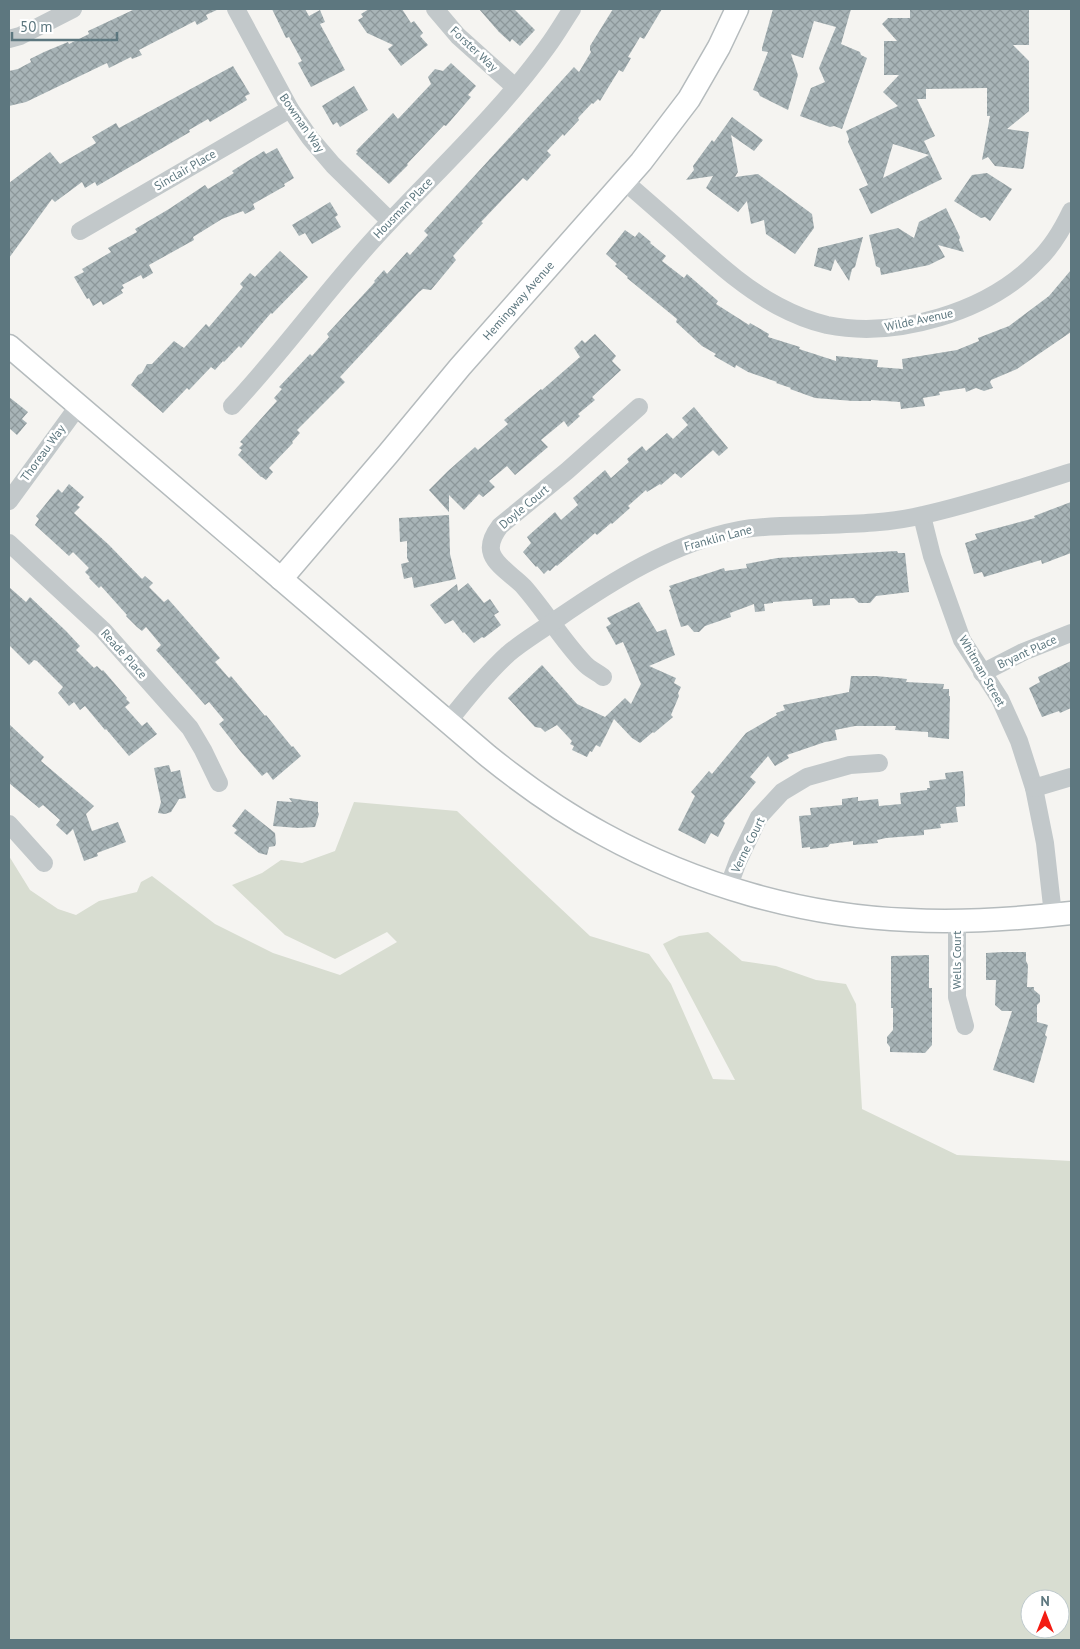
<svg xmlns="http://www.w3.org/2000/svg" width="1080" height="1649" viewBox="0 0 1080 1649" font-family="'PT Sans',sans-serif">
	<style>
		.grass { fill: #d8ddd1; fill-rule: evenodd }
		.building { fill: url(#building-cross-hatch); fill-rule: evenodd }
		.lines { fill: none; stroke-linecap: round; stroke-linejoin: round }
		.major-casing { stroke: #b5bbbd; stroke-width: 25 }
		.minor { stroke: #c2c8ca; stroke-width: 18 }
		.major { stroke: #fff; stroke-width: 22 }
		.labels { text-anchor: middle; stroke-width: 5; stroke-linejoin: round; paint-order: stroke }
		.street-label { font-size: 12px; fill: #5d777f; stroke: #fff }
	</style>
	<defs>
		<pattern id="building-cross-hatch" width="8" height="8" patternUnits="userSpaceOnUse" patternTransform="scale(1.25)"><rect width="8" height="8" fill="#a8b4b7"/><path d="M0 0l8 8M0 8l8-8" fill="none" stroke="#8c979a"/></pattern>
	</defs>
	<rect width="100%" height="100%" fill="#f5f4f1"/>
	<path class="grass" d="M 354,802 L 457,811 L 590,936 L 649,954 L 671,984 L 713,1079 L 735,1080 L 663,944 L 679,936 L 708,932 L 742,961 L 776,966 L 816,980 L 846,984 L 856,1004 L 862,1109 L 957,1155 L 1071,1161 L 1071,1640 L 9,1640 L 9,856 L 30,890 L 58,909 L 76,915 L 99,901 L 137,892 L 141,882 L 152,876 L 215,924 L 273,953 L 340,975 L 397,942 L 387,932 L 335,959 L 285,935 L 232,885 L 262,873 L 281,860 L 302,863 L 335,851 ZM 1030,1599 L 1060,1599 L 1060,1629 L 1030,1629 Z"/>
	<g class="building">
		<polygon points="135,9 219,9 206,15 208,19 197,25 195,21 139,50 142,55 132,59 131,57 109,68 107,63 26,102 9,106 9,71 18,69 31,62 30,59 44,52 68,42 69,44 89,34 88,31"/>
		<polygon points="272,9 305,9 309,16 320,10 325,22 320,24 345,70 311,87 298,63 302,61 289,37 286,38"/>
		<polygon points="369,9 402,9 411,23 414,21 423,33 420,36 428,45 401,66 388,49 393,45 367,33 358,20 363,17 361,14"/>
		<polygon points="479,9 514,9 535,30 520,46 512,39 510,42 499,32"/>
		<polygon points="613,9 662,9 644,39 640,37 628,57 631,58 623,72 619,70 600,101 598,99 593,104 592,103 578,118 579,120 564,136 563,134 547,151 551,155 527,181 523,178 481,222 483,223 453,256 456,260 431,290 423,289 419,292 340,377 345,382 297,430 300,433 292,442 293,443 269,468 273,472 266,480 262,477 261,477 238,455 242,450 239,448 243,444 240,442 277,401 274,398 282,389 279,387 310,354 312,356 329,337 327,334 375,282 374,281 384,270 387,274 407,252 410,255 428,235 424,231 574,67 579,72 591,52 590,50 590,46"/>
		<polygon points="773,9 851,9 841,44 860,52 861,55 867,58 842,129 834,126 830,127 800,116 811,88 825,82 819,68 836,27 814,21 803,58 791,54 798,75 788,110 760,96 758,92 753,90 768,52 762,51 762,48"/>
		<path d="M 910,9 L 924,9 L 924,10 L 1029,9 L 1029,45 L 1013,45 L 1029,61 L 1029,111 L 1007,129 L 1029,132 L 1024,167 L 1023,169 L 995,166 L 988,157 L 982,160 L 990,116 L 987,116 L 987,88 L 926,89 L 926,99 L 917,99 L 935,136 L 924,141 L 942,179 L 871,214 L 859,189 L 868,185 L 848,142 L 849,139 L 846,131 L 898,106 L 883,92 L 899,75 L 884,75 L 884,41 L 897,41 L 882,24 L 888,18 L 910,18 ZM 893,144 L 929,155 L 883,178 Z"/>
		<polygon points="451,63 476,86 468,95 471,97 446,126 444,125 407,164 408,165 389,184 356,154 358,152 356,151 393,113 398,119 431,84 428,77 435,69 443,71"/>
		<polygon points="233,66 250,94 245,96 247,100 210,122 208,119 189,130 190,132 97,186 95,182 85,188 82,182 55,202 52,199 9,258 9,183 50,152 60,164 96,143 92,137 116,123 119,128"/>
		<polygon points="354,86 368,110 340,127 337,122 333,125 322,106"/>
		<polygon points="732,117 763,140 754,151 731,135 738,172 735,177 758,174 812,214 814,228 795,254 766,234 764,220 751,224 747,201 738,212 706,188 713,176 686,180 694,170 693,166 712,140 714,142"/>
		<polygon points="277,148 294,178 284,184 285,186 253,204 255,209 245,214 243,211 222,219 193,237 194,240 149,265 153,273 143,279 141,275 122,285 124,288 121,290 123,293 103,305 101,301 93,306 89,298 87,299 74,277 84,272 82,269 111,252 108,248 137,232 135,229 169,209 205,185 208,189 234,173 232,171 251,159 264,151 266,154"/>
		<polygon points="987,173 1012,189 990,221 985,217 981,218 954,201 972,175"/>
		<polygon points="330,202 338,215 335,217 341,227 312,244 305,233 299,236 292,225"/>
		<polygon points="946,208 960,237 959,240 964,252 938,245 945,257 929,265 881,275 880,268 876,266 869,235 898,228 914,238 919,222"/>
		<polygon points="625,230 635,237 639,232 651,242 650,243 666,256 662,261 684,278 687,274 718,301 716,304 749,325 750,323 769,334 768,337 800,347 799,349 836,361 836,356 878,360 877,367 903,369 902,359 957,350 979,341 978,338 1009,326 1049,296 1071,270 1071,332 1017,369 991,380 990,382 993,388 984,391 976,388 966,392 965,388 939,392 940,395 923,398 925,406 901,409 900,402 871,400 871,401 853,401 815,398 790,389 791,388 776,383 777,382 748,372 736,365 735,368 714,356 716,354 702,346 676,322 677,319 627,278 628,277 615,266 617,264 606,254"/>
		<polygon points="863,237 855,267 852,269 849,281 835,259 831,271 814,266 818,248"/>
		<polygon points="280,251 308,277 272,314 271,313 241,348 239,346 224,362 223,361 215,370 211,367 189,390 187,388 163,413 131,385 138,375 142,373 147,364 152,364 174,341 184,348 206,324 209,327 243,287 240,284 250,273 255,277"/>
		<polygon points="595,334 616,356 612,361 621,370 592,397 595,400 578,414 580,416 568,427 564,421 541,440 548,447 515,475 507,466 489,481 495,487 483,497 479,494 464,510 449,495 449,512 429,490 448,471 475,447 478,450 508,424 504,420 541,389 542,390 580,357 574,348 582,340 585,343"/>
		<polygon points="9,397 28,412 22,419 27,423 17,435 9,428"/>
		<polygon points="694,407 728,448 719,456 713,450 681,478 675,473 661,485 660,484 647,492 646,490 628,506 630,508 612,524 611,523 597,535 595,533 557,566 556,565 550,571 548,570 544,574 537,566 536,567 523,552 531,543 527,537 555,512 561,520 578,505 573,498 605,470 611,478 629,462 627,459 642,446 646,451 667,433 673,439 688,425 682,418"/>
		<polygon points="69,484 84,497 77,505 80,507 74,513 109,545 142,579 145,576 153,583 149,587 164,602 168,599 177,609 220,658 215,662 229,678 231,676 265,716 266,715 292,747 293,746 301,756 273,780 267,772 262,776 241,752 219,724 224,720 209,702 205,705 166,661 156,650 161,645 146,627 142,631 137,627 126,616 127,615 101,586 99,588 89,578 90,577 85,572 89,568 73,552 69,556 35,525 39,519 36,516 58,489 62,493"/>
		<polygon points="1071,502 1071,553 1042,564 1041,560 984,577 982,572 974,574 965,543 977,539 975,534 1035,518 1034,516"/>
		<polygon points="449,515 450,554 456,579 414,588 412,577 404,579 401,564 409,562 407,558 407,541 400,542 399,518"/>
		<polygon points="897,551 898,553 905,553 909,592 876,596 870,603 859,603 854,598 830,599 830,605 813,606 812,599 773,602 773,603 764,604 765,611 755,612 754,604 730,613 731,617 705,626 699,632 694,632 688,625 681,627 669,590 671,589 669,586 724,568 725,571 747,568 746,564 777,558"/>
		<polygon points="468,583 484,603 490,599 499,612 494,615 501,625 484,638 482,637 474,643 464,632 463,633 453,620 445,624 430,605 457,584 458,591"/>
		<polygon points="9,587 26,602 30,597 66,631 80,646 76,650 94,668 97,666 102,671 103,670 127,698 126,699 130,703 125,707 142,726 147,722 157,734 129,756 106,729 105,730 85,706 80,710 74,702 69,706 58,693 63,687 37,661 34,660 29,665 9,645"/>
		<polygon points="639,602 657,632 666,629 675,655 649,666 676,678 674,683 681,687 678,693 679,696 671,715 673,717 654,733 653,732 640,743 632,738 614,719 600,747 596,745 592,752 590,751 587,757 572,750 574,746 570,744 572,741 557,725 545,732 541,728 535,727 508,698 542,665 577,704 605,717 625,698 631,704 641,684 623,642 616,645 606,627 611,624 607,618"/>
		<polygon points="1071,661 1071,708 1060,713 1059,711 1042,717 1029,688 1040,682 1038,677"/>
		<polygon points="851,676 876,676 907,679 906,682 944,684 943,689 949,689 949,696 950,696 949,739 928,737 928,732 895,730 896,726 855,726 835,730 837,740 825,742 787,755 789,758 775,766 768,756 750,777 756,782 723,821 725,823 718,837 711,833 705,844 678,830 695,796 691,792 709,771 712,774 746,733 777,715 776,713 785,710 783,705 849,692"/>
		<polygon points="9,724 44,757 41,761 94,806 86,814 92,831 118,822 126,842 97,853 98,856 84,861 73,829 67,835 56,825 60,820 43,805 39,808 9,783"/>
		<polygon points="169,765 171,772 180,770 186,798 179,799 171,812 165,814 158,813 161,802 154,768"/>
		<polygon points="963,771 965,793 965,806 956,807 958,822 940,824 941,828 924,830 924,835 886,838 877,840 878,843 853,845 853,841 830,844 828,847 810,849 810,847 802,848 799,816 811,815 810,808 842,805 842,799 858,797 858,801 878,799 879,806 901,804 900,793 927,790 927,788 930,788 929,781 946,779 945,773"/>
		<polygon points="289,798 318,802 318,812 319,814 315,827 298,828 273,826 277,801 292,802"/>
		<polygon points="245,809 275,833 276,843 275,846 269,847 267,855 259,853 234,833 237,830 232,826"/>
		<polygon points="1003,952 1026,952 1026,961 1028,965 1027,987 1034,987 1034,990 1040,995 1040,1002 1037,1005 1037,1022 1048,1025 1045,1035 1047,1037 1034,1083 993,1070 1012,1011 1002,1011 995,1005 996,980 986,980 986,953"/>
		<polygon points="929,955 929,988 932,988 932,1045 925,1053 890,1052 890,1047 887,1043 887,1037 893,1030 893,1008 891,1008 891,956"/>
	</g>
	<g class="lines">
		<g class="major-casing">
			<g id="major">
				<path d="M 9,346 L 488,756 C 524,785 562,812 603,834 C 696,885 803,916 909,920 C 964,923 1017,919 1071,913"/>
				<path id="s1" d="M 281,579 L 388,454 L 460,367 L 641,162 L 689,99 L 719,47 L 737,9"/>
			</g>
		</g>
		<g class="minor">
			<polyline points="236,9 290,109 310,138 333,165 390,221"/>
			<polyline points="435,9 458,36 515,87"/>
			<polyline points="9,39 20,36 73,9"/>
			<path d="M 622,184 L 631,187 C 654,207 677,227 699,247 C 724,269 748,290 778,306 C 793,314 810,321 827,325 C 896,339 988,312 1037,261 C 1052,247 1062,230 1071,211"/>
			<polyline points="80,231 290,109"/>
			<path d="M 232,406 C 281,354 323,295 372,241 C 430,177 496,118 547,47 C 556,35 564,21 572,9"/>
			<polyline points="9,501 79,405"/>
			<polyline points="922,516 932,556 962,640 1000,699 1019,741 1034,788 1045,843 1053,915"/>
			<polyline points="9,543 103,630 190,728 203,750 219,783"/>
			<polyline points="982,673 1023,652 1071,633"/>
			<path d="M 603,677 C 597,672 589,669 584,663 C 562,640 545,611 524,587 C 515,577 497,567 492,554 C 488,544 494,534 500,526 L 567,471 L 639,407"/>
			<path d="M 448,722 C 466,699 486,674 508,654 C 523,641 541,631 557,619 C 612,581 672,543 739,530 C 766,525 794,526 822,525 C 855,524 891,523 923,515 C 973,504 1023,487 1071,472"/>
			<polyline points="1034,788 1071,777"/>
			<polyline points="9,824 44,863"/>
			<polyline points="728,888 738,861 759,817 782,792 807,777 850,765 879,763"/>
			<polyline points="957,922 957,997 965,1026"/>
		</g>
		<use href="#major" class="major"/>
	</g>
	<g class="labels">
		<g class="street-label">
			<text transform="translate(474 49) rotate(43)" y="4">Forster Way</text>
			<text transform="translate(302 123) rotate(55)" y="4">Bowman Way</text>
			<text transform="translate(185 170) rotate(-30)" y="4">Sinclair Place</text>
			<text transform="translate(403 208) rotate(-46)" y="4">Housman Place</text>
			<text dy="4" stroke="none"><textPath href="#s1" startOffset="366">Hemingway Avenue</textPath></text>
			<text transform="translate(919 320) rotate(-12)" y="4">Wilde Avenue</text>
			<text transform="translate(43 453) rotate(-54)" y="4">Thoreau Way</text>
			<text transform="translate(524 507) rotate(-40)" y="4">Doyle Court</text>
			<text transform="translate(718 538) rotate(-15)" y="4">Franklin Lane</text>
			<text transform="translate(1027 652) rotate(-25)" y="4">Bryant Place</text>
			<text transform="translate(124 654) rotate(48)" y="4">Reade Place</text>
			<text transform="translate(982 671) rotate(60)" y="4">Whitman Street</text>
			<text transform="translate(748 845) rotate(-64)" y="4">Verne Court</text>
			<text transform="translate(957 960) rotate(-90)" y="4">Wells Court</text>
		</g>
	</g>
	<rect width="1080" height="1649" fill="none" stroke="#5d777f" stroke-width="20"/>
	<g transform="translate(1045 1614)"><circle r="24" fill="#ffffff" stroke="#bec9cc"/>
	<path d="M0-4L9 19L0 12L-9 19Z" fill="#f31c13"/>
	<text y="-8" font-size="14" font-weight="bold" text-anchor="middle" fill="#5d777f">N</text>
	</g>
	<path d="M12 32v8h105v-8" fill="none" stroke="#5d777f" stroke-width="2.5"/>
	<text x="20" y="32" font-size="15" fill="#5d777f" stroke="#ffffff" stroke-width="4" paint-order="stroke">50 m</text>
</svg>
